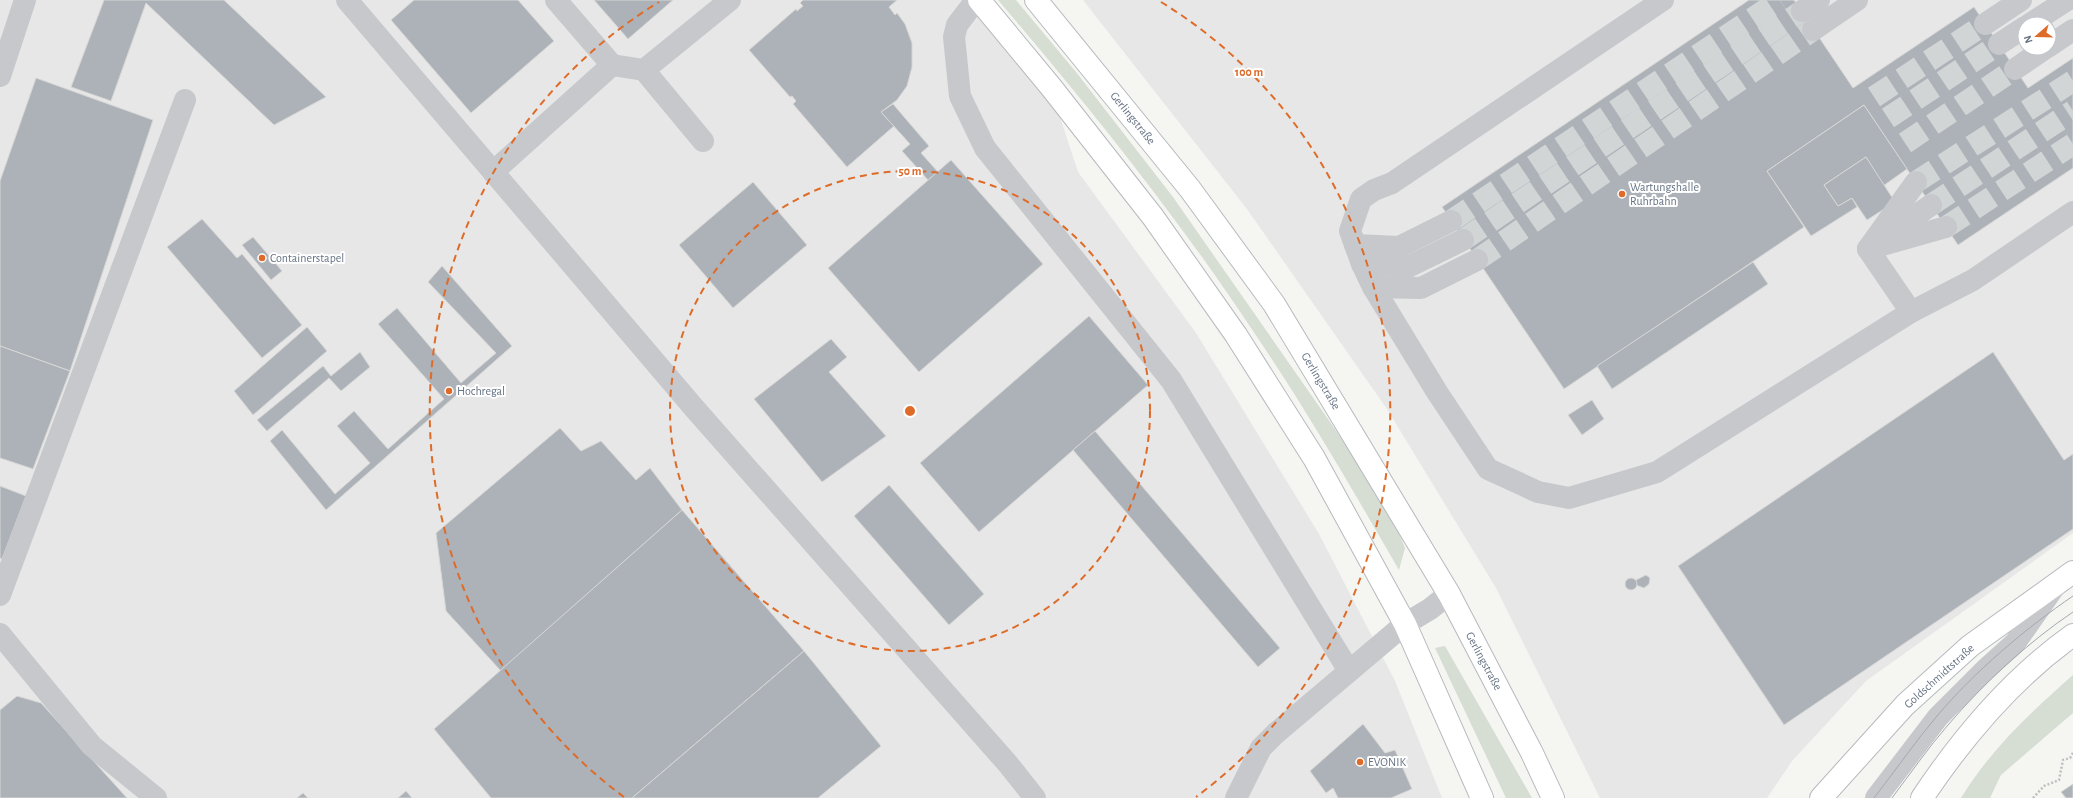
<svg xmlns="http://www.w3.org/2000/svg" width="2073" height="798" viewBox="0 0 2073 798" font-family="'Alegreya Sans',sans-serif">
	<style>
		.built { fill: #e6e7e6; fill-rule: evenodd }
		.green { fill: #d6ddd3 }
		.building { fill: #acb2b8; stroke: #d7d7d5 }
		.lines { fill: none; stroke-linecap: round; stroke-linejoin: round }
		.minor-tunnel { stroke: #d1d5d6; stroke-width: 22; stroke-dasharray: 22 11; stroke-linecap: butt }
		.major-casing { stroke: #b6b9be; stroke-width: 24 }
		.path { stroke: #bdbfc1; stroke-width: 2.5; stroke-dasharray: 2 2; stroke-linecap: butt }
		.minor { stroke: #c6c8cc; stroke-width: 22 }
		.major { stroke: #fff; stroke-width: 22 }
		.tram { stroke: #a4a8af; stroke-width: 1 }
		.ring { fill: none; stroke: #df6b29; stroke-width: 2; stroke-dasharray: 7 5 }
		.poi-dot { fill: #df6b29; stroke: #fff; stroke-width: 1.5 }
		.labels { text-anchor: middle; stroke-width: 4; stroke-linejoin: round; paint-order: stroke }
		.street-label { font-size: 12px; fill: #657283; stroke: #fff }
		.poi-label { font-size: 12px; fill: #657283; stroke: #fff; text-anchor: start }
		.centre { fill: #df6b29; stroke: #fff; stroke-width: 2 }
		.ring-label { font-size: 12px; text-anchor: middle; font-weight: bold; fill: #df6b29; stroke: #fff; stroke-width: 4; stroke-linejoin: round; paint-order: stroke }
	</style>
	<rect width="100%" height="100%" fill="#f5f6f2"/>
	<g class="built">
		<polygon points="0,0 977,0 1050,87 1078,172 1196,333 1319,534 1395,681 1442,798 0,798"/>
		<path d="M 1083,0 L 2073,0 L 2073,533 L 1866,681 L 1792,761 L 1767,798 L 1600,798 L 1496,588 L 1387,409 L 1247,209 ZM 2025,24 L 2049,24 L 2049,48 L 2025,48 Z"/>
	</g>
	<g class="green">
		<path d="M 998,0 L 1016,0 L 1076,72 L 1173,197 L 1337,432 L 1390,511 L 1405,548 L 1399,570 C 1351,487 1303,404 1249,325 C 1173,211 1087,104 998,0 Z"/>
		<polygon points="1445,646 1532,798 1506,798 1435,648"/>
		<path d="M 2073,675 L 2073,713 L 2001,775 L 1990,798 L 1961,798 C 1991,749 2030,713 2073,675 Z"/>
	</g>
	<g class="building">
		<polygon points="104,0 224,0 326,97 274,125 146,3 111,101 71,87"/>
		<polygon points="414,0 518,0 554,41 471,113 391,20"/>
		<polygon points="594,0 673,0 628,39"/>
		<polygon points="803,0 897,0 889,7 895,15 897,13 905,24 912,43 912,67 907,86 897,100 881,112 894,126 847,167 793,104 796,101 792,96 790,97 749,50 796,9 797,11 803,6 800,3"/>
		<polygon points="1749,0 1794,0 1853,88 1974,7 2028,88 2073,58 2073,168 1958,245 1864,105 1767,171 1804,227 1564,389 1442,207"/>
		<polygon points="36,78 153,120 70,371 0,346 0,181"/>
		<polygon points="893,104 929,146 921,153 938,172 928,180 902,151 910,144 881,112"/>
		<polygon points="1864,105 1907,169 1883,186 1866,157 1824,185 1838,206 1852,198 1857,207 1811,236 1767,171"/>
		<polygon points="1866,157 1895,202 1867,220 1852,198 1838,206 1824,185"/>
		<polygon points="951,160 1043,264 919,372 828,268"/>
		<polygon points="753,182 807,245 733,308 679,245"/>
		<polygon points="202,219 237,258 242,254 302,325 262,358 167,247"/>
		<polygon points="253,237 282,271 271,280 242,245"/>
		<polygon points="1753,262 1768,284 1612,389 1597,366"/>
		<polygon points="442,266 512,346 326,510 270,441 282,430 335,494 370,463 337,426 354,411 388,449 444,399 378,324 397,308 461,383 496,353 428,282"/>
		<polygon points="1089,316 1148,385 979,532 920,463"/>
		<polygon points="307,327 327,351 253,415 234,391"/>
		<polygon points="831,339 847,357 829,372 886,436 822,482 754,399"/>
		<polygon points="0,346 70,371 33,469 0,458"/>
		<polygon points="360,352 370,367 341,391 329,378 267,431 257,420 323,366 331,376"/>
		<polygon points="1993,352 2064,460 2073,454 2073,529 1784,725 1678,566"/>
		<polygon points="1592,400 1604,419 1582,435 1568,415"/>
		<polygon points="560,428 581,451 601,441 636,480 650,468 682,510 501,671 446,611 436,533"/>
		<polygon points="1095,431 1280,648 1258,667 1073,450"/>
		<polygon points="889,485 984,594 949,625 854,516"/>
		<polygon points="0,486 26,496 2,559 0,558"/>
		<polygon points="682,510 804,651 632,798 491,798 434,729"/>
		<polygon points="1646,575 1650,578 1649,584 1644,588 1636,585 1636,580"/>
		<circle cx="1631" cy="584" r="6"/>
		<polygon points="804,651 881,746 818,798 632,798"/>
		<polygon points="17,696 41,703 127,798 0,798 0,710"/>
		<polygon points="1363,724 1385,753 1395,750 1412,789 1391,798 1338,798 1333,788 1326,793 1310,771"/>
		<polygon points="2073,784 2073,798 2066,798 2061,792"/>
		<polygon points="406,791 412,798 398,798"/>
		<polygon points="303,793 308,798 297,798"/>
	</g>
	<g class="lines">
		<g class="minor-tunnel">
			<polyline points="1874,97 1985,24"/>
			<polyline points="1888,118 1999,44"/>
			<polyline points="1905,143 2015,69"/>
			<polyline points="1916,182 2073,81"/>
			<polyline points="1931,205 2073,111"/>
			<polyline points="1451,221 1780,0"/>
			<polyline points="1946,227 2073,144"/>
			<polyline points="1463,240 1802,11"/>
			<polyline points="1477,260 1813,30"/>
		</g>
		<g class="major-casing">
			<g id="major">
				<polyline points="979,0 1051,87 1153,217 1236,335 1314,458 1405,624 1482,798"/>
				<polyline points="1036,0 1190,189 1274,304 1449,594 1532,753 1553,798"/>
				<polyline points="1821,798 1905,705 1970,646 2073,572"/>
				<path d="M 1922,798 C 1962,738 2014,677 2073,635"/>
			</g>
		</g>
		<polyline class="path" points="2033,798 2044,786 2059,780 2063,760 2070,758 2073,753"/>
		<g class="minor">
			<polyline points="347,0 695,409 1008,764 1035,798"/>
			<polyline points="976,0 957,25 954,37 960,96 985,148 1171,380 1349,671"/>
			<polyline points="1802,11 1819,0"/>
			<polyline points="1985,24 2021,0"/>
			<polyline points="2030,24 2067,0"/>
			<polyline points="1813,30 1857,0"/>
			<polyline points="1999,44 2025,27"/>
			<polyline points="2049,46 2073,30"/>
			<polyline points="612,65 644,70 730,0"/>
			<polyline points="2015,69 2046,48"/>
			<polyline points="644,70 703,141"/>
			<polyline points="0,76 25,0"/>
			<polyline points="493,172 612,65 556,0"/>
			<polyline points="1882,239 1931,205"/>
			<polyline points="1463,240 1408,267 1362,264 1350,231 1361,199 1374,190 1392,183 1663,0"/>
			<polyline points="1355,245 1399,247 1451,221"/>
			<polyline points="1868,249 1916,182"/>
			<polyline points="1868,249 1946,227"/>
			<polyline points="1868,249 1911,312"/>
			<polyline points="1362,264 1373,287 1437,392 1488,469 1538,492 1569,498 1657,472 1911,312 1973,280 2073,212"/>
			<polyline points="1373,287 1421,288 1477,260"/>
			<polyline points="0,595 185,100"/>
			<polyline points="0,634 92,746 156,798"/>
			<polyline points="1236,798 1261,748 1276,733 1405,624 1430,609 1449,594"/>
			<polyline points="1876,798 1938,717 1985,670 2015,643 2055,586"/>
		</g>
		<use href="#major" class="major"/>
		<g class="tram">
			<path d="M 1874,798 C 1895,771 1915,742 1937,716 C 1974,672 2026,628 2073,596"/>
			<path d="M 1892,798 C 1910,774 1928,748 1948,725 C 1984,683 2027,643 2073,612"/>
		</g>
	</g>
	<g class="ring">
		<circle cx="910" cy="411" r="240"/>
		<path d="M624 797A480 480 0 0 1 659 2M1161 2A480 480 0 0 1 1196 797"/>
	</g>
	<g class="poi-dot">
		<circle cx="1622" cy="194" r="4"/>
		<circle cx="262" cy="258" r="4"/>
		<circle cx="449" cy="391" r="4"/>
		<circle cx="1360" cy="762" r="4"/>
	</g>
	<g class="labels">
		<g class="street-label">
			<text transform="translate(1133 118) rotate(51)" y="4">Gerlingstraße</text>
			<text transform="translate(1321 381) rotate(59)" y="4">Gerlingstraße</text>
			<text transform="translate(1484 661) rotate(62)" y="4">Gerlingstraße</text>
			<text transform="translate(1939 676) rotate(-42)" y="4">Goldschmidtstraße</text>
		</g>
		<g class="poi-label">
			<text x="1630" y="191">Wartungshalle<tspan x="1630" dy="14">Ruhrbahn</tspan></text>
			<text x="270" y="262">Containerstapel</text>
			<text x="457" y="395">Hochregal</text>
			<text x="1368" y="766">EVONIK</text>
		</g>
	</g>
	<circle cx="910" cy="411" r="6" class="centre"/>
	<g class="ring-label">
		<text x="1249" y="76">100 m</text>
		<text x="910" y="175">50 m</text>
	</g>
	<g transform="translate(2037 36) rotate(250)"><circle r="19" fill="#ffffff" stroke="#c1c7cd"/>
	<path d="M0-3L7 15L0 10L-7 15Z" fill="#df6b29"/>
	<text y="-6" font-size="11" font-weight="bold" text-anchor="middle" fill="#657283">N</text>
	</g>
</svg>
